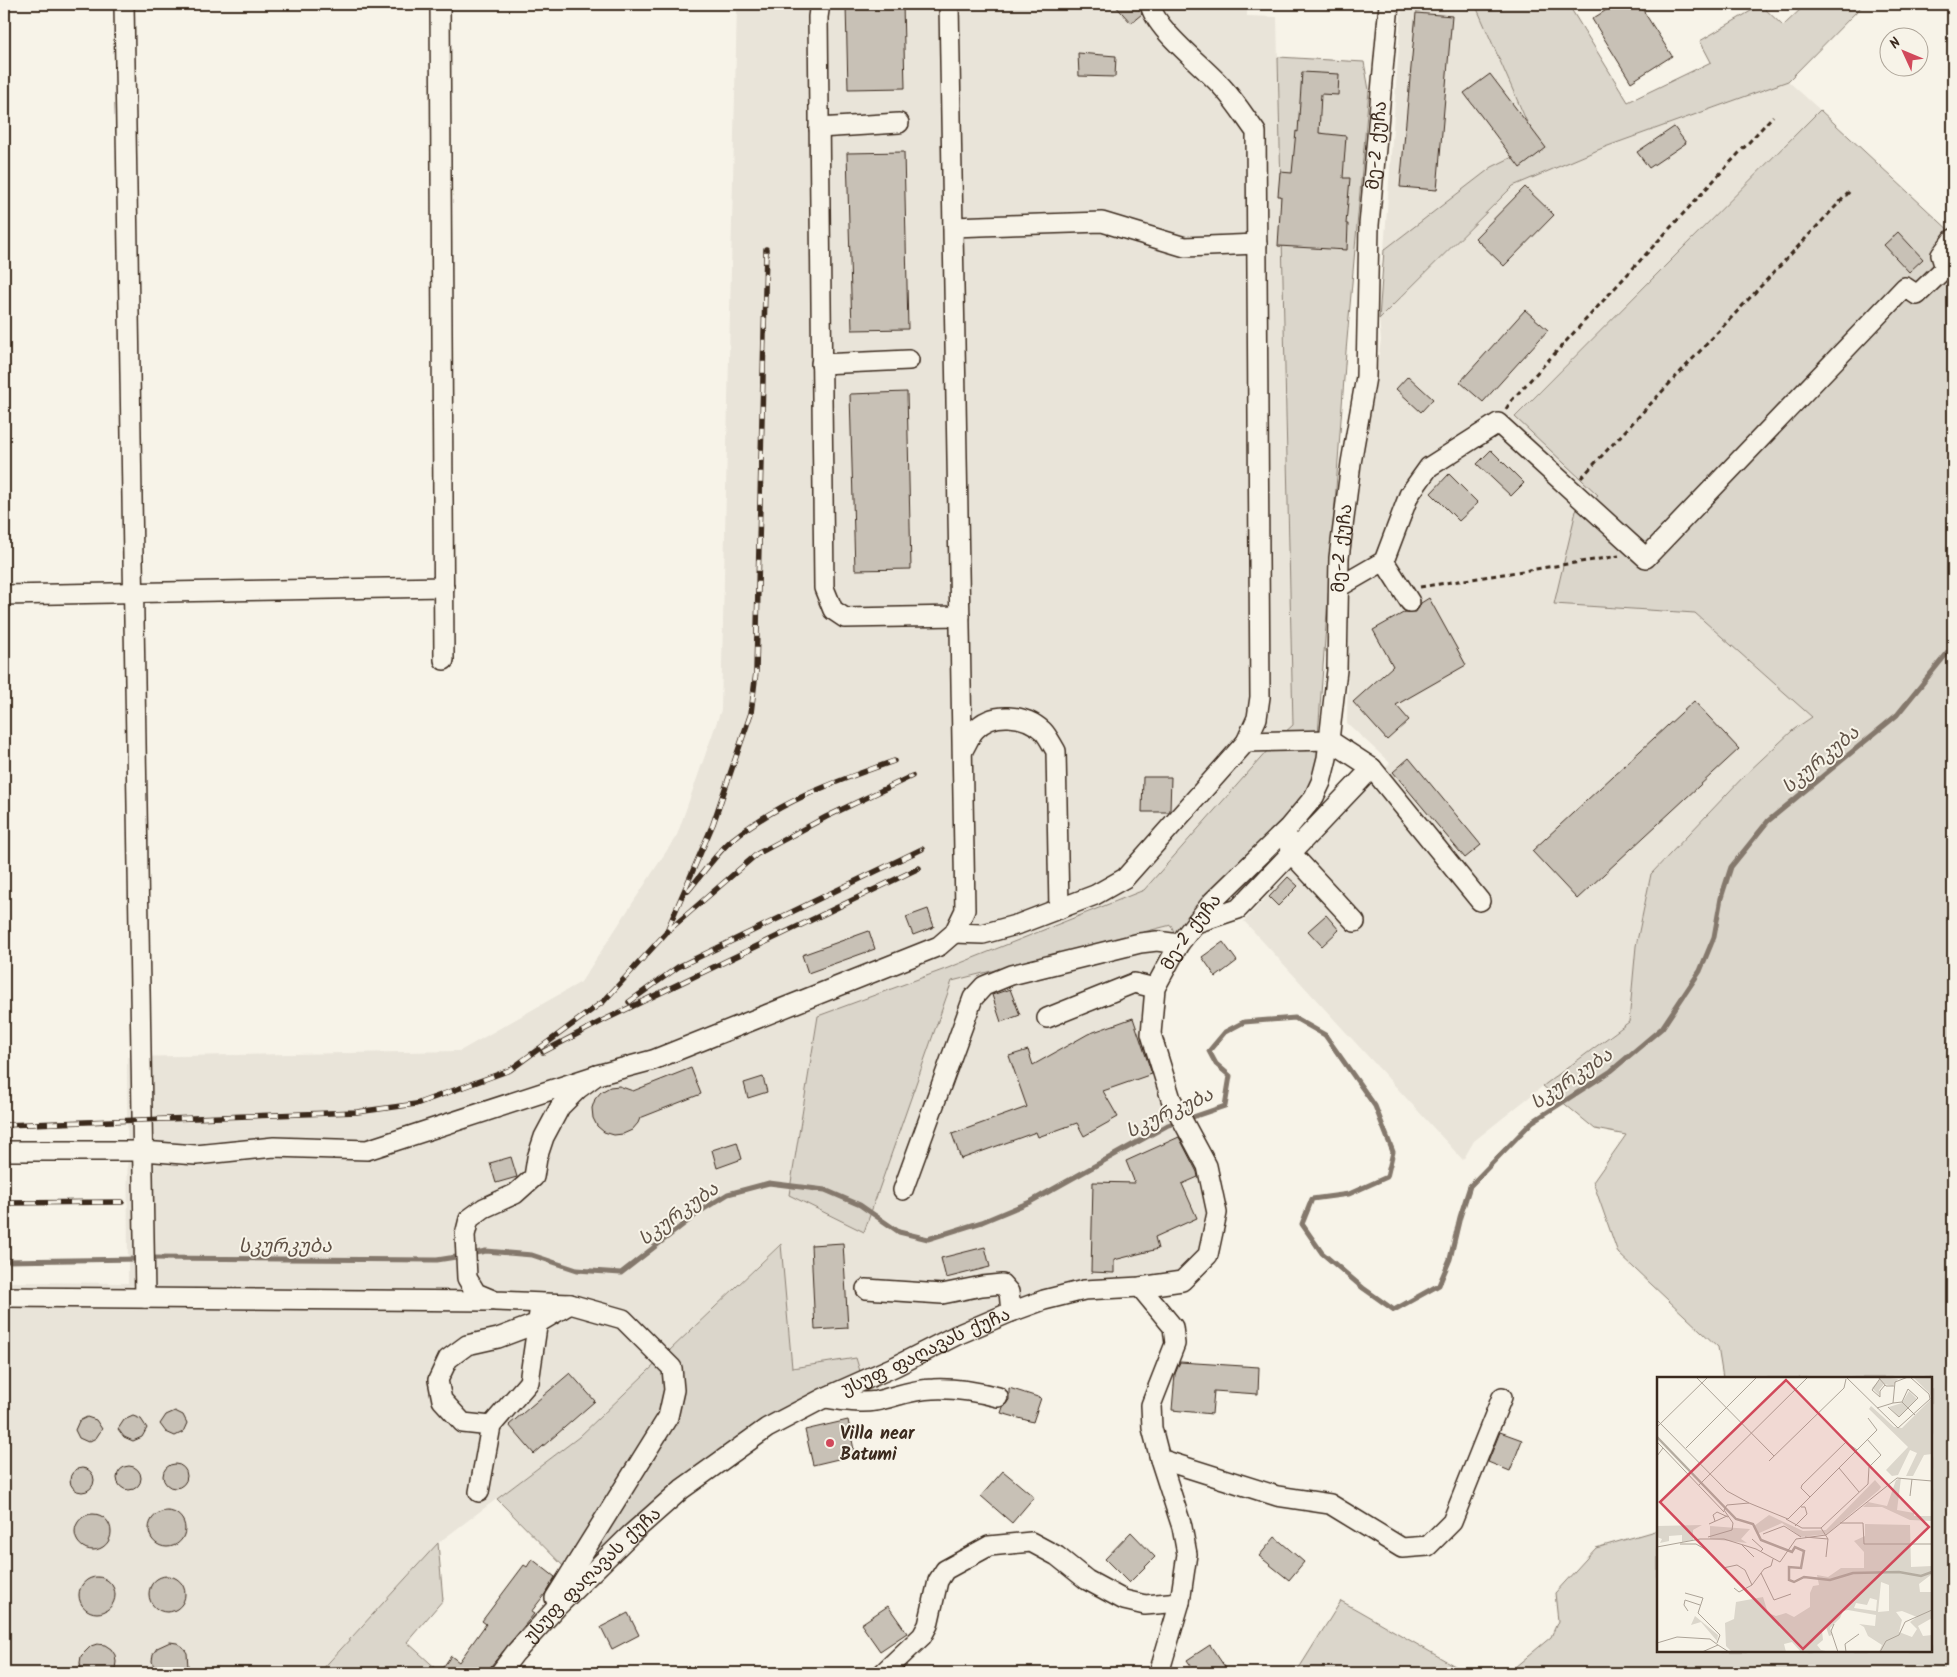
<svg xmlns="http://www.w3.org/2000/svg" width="1957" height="1677" viewBox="0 0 1957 1677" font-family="Kalam,'Noto Sans Georgian',sans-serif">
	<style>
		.built { fill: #e9e4d9 }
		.green { fill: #dbd6cb; stroke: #8b8074 }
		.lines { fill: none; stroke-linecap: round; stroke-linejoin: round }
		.stream { stroke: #84786c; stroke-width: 5 }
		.building { fill: #c8c1b6; stroke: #3b2a1e }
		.minor-casing { stroke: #3b2a1e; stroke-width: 22 }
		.path { stroke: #3b2a1e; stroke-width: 3; stroke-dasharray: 5 4; stroke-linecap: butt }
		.minor { stroke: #f7f3e8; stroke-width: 19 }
		.rail-casing { stroke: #3b2a1e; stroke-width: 5.5 }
		.rail { stroke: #f7f3e8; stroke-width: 4; stroke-dasharray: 11; stroke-linecap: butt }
		.poi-dot { fill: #d1495b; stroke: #f7f3e8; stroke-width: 2 }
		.labels { text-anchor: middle; stroke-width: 4; stroke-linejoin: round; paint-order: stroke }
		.street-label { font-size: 18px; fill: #3b2a1e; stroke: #f7f3e8 }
		.poi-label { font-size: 18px; font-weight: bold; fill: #3b2a1e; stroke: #f7f3e8; text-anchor: start }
		.water-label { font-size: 19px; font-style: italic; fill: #5f5145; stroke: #f7f3e8 }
		.inset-river { fill: none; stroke: #b4aca0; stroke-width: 2.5 }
		.inset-road { fill: none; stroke: #aca397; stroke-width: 1 }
		.view { fill: #d1495b; fill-opacity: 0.15; stroke: #d1495b; stroke-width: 2.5 }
		.inset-edge { fill: none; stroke: #3b2a1e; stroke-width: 2.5 }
	</style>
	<rect width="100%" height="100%" fill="#f7f3e8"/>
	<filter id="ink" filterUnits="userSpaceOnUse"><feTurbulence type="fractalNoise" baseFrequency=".02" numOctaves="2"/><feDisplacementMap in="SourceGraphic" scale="10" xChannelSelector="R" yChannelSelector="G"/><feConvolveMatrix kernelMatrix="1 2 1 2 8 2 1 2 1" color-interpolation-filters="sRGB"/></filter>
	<g filter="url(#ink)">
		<g class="built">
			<polygon points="737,4 1247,4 1247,16 1277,17 1293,725 1144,890 948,968 818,1016 789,1195 864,1231 952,981 1171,925 1179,944 1155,988 1151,1034 1217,1213 1208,1255 1182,1281 1084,1290 863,1381 856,1358 792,1368 780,1244 579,1437 438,1543 318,1673 4,1673 4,1282 128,1283 127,1057 460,1051 581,982 677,835 721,710"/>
			<polygon points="1402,4 1475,4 1537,146 1384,250"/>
			<polygon points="1788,81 1820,110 1515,416 1598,495 1554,604 1695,613 1812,717 1793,730 1746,774 1651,874 1636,946 1629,1022 1543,1086 1474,1141 1463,1160 1244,921 1390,763 1347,723 1350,564 1357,496 1381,340 1379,319 1513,186 1605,147"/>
		</g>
		<g class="green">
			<polygon points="1475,4 1568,4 1628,102 1711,62 1700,41 1761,5 1783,26 1806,4 1864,4 1788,81 1605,147 1513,186 1379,319 1384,250 1492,167 1537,145"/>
			<polygon points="1278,57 1364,62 1369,90 1346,351 1318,735 1283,734 1293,725"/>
			<polygon points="1820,110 1953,234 1953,1673 1496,1673 1515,1667 1551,1637 1558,1621 1555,1593 1596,1548 1658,1530 1658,1651 1931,1651 1931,1378 1723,1378 1718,1347 1618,1253 1593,1182 1626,1135 1595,1129 1543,1086 1629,1022 1636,946 1651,874 1746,774 1793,730 1812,717 1695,613 1554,604 1576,511 1598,495 1515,417"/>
			<polygon points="1329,740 1321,782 1179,944 1171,925 952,981 864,1232 789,1195 818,1016 948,968 1144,890 1276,741"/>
			<polygon points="781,1244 792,1368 856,1358 863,1381 767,1428 580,1583 497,1499 579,1437"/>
			<polygon points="438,1543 443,1600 407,1642 441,1673 319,1673"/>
			<polygon points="1341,1601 1359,1611 1467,1673 1296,1673"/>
		</g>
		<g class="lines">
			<g class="stream">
				<polyline points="1187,1119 1225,1106 1230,1076 1216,1064 1209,1051 1225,1032 1244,1022 1295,1018 1325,1035 1375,1106 1393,1152 1387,1177 1349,1194 1312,1199 1302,1224 1322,1253 1363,1288 1394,1310 1439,1285 1450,1259 1460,1217 1470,1186 1532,1122 1611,1071 1662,1028 1700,971 1714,937 1721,898 1731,867 1768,821 1897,715 1953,646"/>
				<polyline points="470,1254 486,1251 532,1255 577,1270 621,1273 702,1210 728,1194 769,1183 825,1190 860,1205 899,1232 928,1239 982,1222 1030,1202 1168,1125 1178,1122"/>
				<polyline points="148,1258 437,1260 462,1256"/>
				<polyline points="4,1261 140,1259"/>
			</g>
		</g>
		<g class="building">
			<polygon points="903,4 905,88 848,89 846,5"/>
			<polygon points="1114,4 1139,4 1142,14 1131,23"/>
			<polygon points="1616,4 1639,4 1672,56 1631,82 1592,19"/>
			<polygon points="1416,13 1452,16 1437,190 1400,187"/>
			<polygon points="1078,53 1116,56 1115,77 1079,76"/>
			<polygon points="1302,72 1339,74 1338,95 1321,94 1319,133 1346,136 1343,178 1350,178 1346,224 1348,224 1347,250 1278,246 1281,196 1278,196 1280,172 1292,173 1296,131 1298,132"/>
			<polygon points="1490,74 1546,148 1520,168 1464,93"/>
			<polygon points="1674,127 1686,143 1649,168 1637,152"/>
			<polygon points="904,152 908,329 852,330 847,153"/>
			<polygon points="1525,187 1554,215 1504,266 1475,238"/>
			<polygon points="1898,232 1923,259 1909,272 1884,245"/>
			<polygon points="1525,310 1548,330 1483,402 1460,382"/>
			<polygon points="1408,376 1433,399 1421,412 1396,389"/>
			<polygon points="907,392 911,569 855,570 850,394"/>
			<polygon points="1491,450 1524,483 1511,496 1477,464"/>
			<polygon points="1449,474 1478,503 1459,521 1431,493"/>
			<polygon points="1429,598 1466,665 1396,705 1409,720 1387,740 1353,702 1393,666 1373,630 1405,612 1416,612 1421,603"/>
			<polygon points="1694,701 1739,749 1577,899 1532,851"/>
			<polygon points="1409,758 1481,845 1465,858 1393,772"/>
			<polygon points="1143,777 1171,777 1170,810 1169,812 1142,812"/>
			<polygon points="1288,877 1298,886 1278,906 1269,897"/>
			<polygon points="928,909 934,927 913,935 906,917"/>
			<polygon points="1326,915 1339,930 1322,946 1308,931"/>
			<polygon points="869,931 875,949 808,973 802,955"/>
			<polygon points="1223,942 1237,961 1216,977 1202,957"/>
			<polygon points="1010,989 1020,1015 1001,1022 992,995"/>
			<polygon points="1133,1018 1152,1074 1103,1091 1118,1117 1084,1136 1077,1123 1038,1137 1036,1132 961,1159 952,1134 1027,1107 1009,1056 1028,1050 1033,1065 1088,1034"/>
			<polygon points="691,1068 701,1094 640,1118 638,1123 632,1130 623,1134 614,1135 604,1132 597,1126 593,1118 592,1108 595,1099 601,1092 610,1087 619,1086 633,1091"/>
			<polygon points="763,1077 767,1092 748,1098 744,1083"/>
			<polygon points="1179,1137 1197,1172 1198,1177 1182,1184 1197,1218 1155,1237 1158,1249 1114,1260 1114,1273 1091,1272 1093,1182 1135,1183 1126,1161"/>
			<polygon points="737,1142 742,1159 717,1168 712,1150"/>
			<polygon points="511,1157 517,1177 496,1183 490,1163"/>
			<polygon points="843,1243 848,1328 815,1330 811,1245"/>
			<polygon points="985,1247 990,1267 946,1278 941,1258"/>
			<polygon points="1180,1362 1259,1367 1258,1394 1214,1391 1212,1414 1172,1410 1175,1374"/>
			<polygon points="570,1373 595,1401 534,1454 509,1425"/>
			<polygon points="1009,1388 1041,1398 1033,1422 1001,1413 1003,1407 1009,1400"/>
			<polygon points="175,1411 183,1415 187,1423 183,1432 175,1436 166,1432 160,1424 166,1415"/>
			<polygon points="133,1416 141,1419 147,1428 142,1437 133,1441 124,1437 118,1429 124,1420"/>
			<polygon points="87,1417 96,1420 102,1429 96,1438 88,1442 79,1438 75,1430 79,1421"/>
			<polygon points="848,1420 855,1455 813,1465 805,1430"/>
			<polygon points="1500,1432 1522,1440 1510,1471 1488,1462"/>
			<circle cx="175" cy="1476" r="12"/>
			<circle cx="129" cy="1478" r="12"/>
			<circle cx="82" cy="1480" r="12"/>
			<polygon points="1003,1471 1034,1497 1012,1523 981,1496"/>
			<circle cx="167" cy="1529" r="18"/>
			<circle cx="93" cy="1532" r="18"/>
			<polygon points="1131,1532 1155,1557 1129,1583 1105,1559"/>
			<polygon points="1275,1537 1304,1562 1289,1580 1259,1556"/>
			<polygon points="532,1559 555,1577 545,1594 531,1612 534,1614 491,1666 489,1673 439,1673 451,1656 459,1662 486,1624 482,1621 524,1565 527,1567"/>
			<circle cx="167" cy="1594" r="18"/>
			<circle cx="97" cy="1595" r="18"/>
			<polygon points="888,1606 907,1633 880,1651 861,1624"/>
			<polygon points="628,1613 639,1635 612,1649 601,1627"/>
			<polygon points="170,1642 177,1643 183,1647 187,1653 188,1667 184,1673 157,1673 154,1668 152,1661 153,1654 157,1648"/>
			<polygon points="97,1644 105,1645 111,1649 115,1655 116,1662 115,1669 112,1673 82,1673 80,1663 81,1656 91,1646"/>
			<polygon points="1210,1645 1229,1673 1196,1673 1187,1660"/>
		</g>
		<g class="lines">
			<g class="minor-casing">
				<g id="minor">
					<polyline points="124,4 145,1298"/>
					<polyline points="440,4 444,660"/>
					<polyline points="820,4 818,17 824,588 833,610 845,618 960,616"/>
					<path d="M 1150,4 C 1155,30 1205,67 1223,88 C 1235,101 1245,117 1256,132 L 1260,697 L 1257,718 L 1246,742"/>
					<polyline points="819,128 899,123"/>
					<polyline points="953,227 1102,222 1185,247 1257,244"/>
					<polyline points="821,364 909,360"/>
					<polyline points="1384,561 1410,602"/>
					<polyline points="1339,587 1384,561 1409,495 1429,467 1498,423 1646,558 1905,287 1917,295 1945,268 1941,255 1953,239"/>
					<polyline points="4,595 444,587"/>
					<path d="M 963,750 C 967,744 970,735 975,730 C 992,711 1025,714 1043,731 C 1048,736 1052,745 1056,751 L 1059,909"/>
					<polyline points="1372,768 1480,901"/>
					<polyline points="1290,841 1291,853 1355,922"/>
					<polyline points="954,933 983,934 1019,924 1095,895 1125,878 1246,742 1329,740 1372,768 1238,909 1196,923"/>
					<polyline points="1047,1018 1134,983 1155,988"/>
					<polyline points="597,1075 653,1060 939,946 954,933 965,910 949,4"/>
					<polyline points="4,1151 143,1151 196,1155 274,1147 367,1150 597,1075 578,1089 560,1107 544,1137 537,1158 534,1177 515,1194 484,1208 469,1219 465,1235 467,1278 476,1293 495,1301 570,1304 623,1319 672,1368 674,1390 668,1417 555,1598"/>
					<polyline points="903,1190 973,998 984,986 1011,975 1140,943 1157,941 1179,944"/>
					<polyline points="1140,1287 1173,1327 1175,1344 1151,1405 1152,1428 1160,1459 1182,1527 1187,1554 1180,1602"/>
					<polyline points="866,1289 942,1294 982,1286 1002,1284 1009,1292 1011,1312"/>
					<polyline points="4,1297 490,1301"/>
					<path d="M 825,1398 C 842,1400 859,1404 876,1401 C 895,1397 913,1389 933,1389 C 954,1388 978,1392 998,1397"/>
					<polyline points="491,1426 463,1423 442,1400 438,1380 448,1359 467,1345 498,1338 538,1323 570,1304"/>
					<polyline points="1160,1459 1277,1496 1330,1504 1402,1548 1428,1546 1452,1522 1502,1397"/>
					<polyline points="479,1492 491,1426 529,1382 539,1313"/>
					<path id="s1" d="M 500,1673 L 515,1653 L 557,1607 L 630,1535 L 682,1489 L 767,1428 L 824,1398 L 896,1366 L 957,1335 L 1011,1312 L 1044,1300 L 1084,1290 L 1140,1287 L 1182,1281 L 1208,1255 L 1217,1213 L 1207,1166 L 1171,1099 L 1151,1034 L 1155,988 L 1179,944 L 1213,901 L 1288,828 L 1314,797 L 1321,782 L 1327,758 L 1337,670 L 1339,558 L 1351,463 L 1366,377 L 1369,225 L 1389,4"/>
					<polyline points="883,1673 922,1636 928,1625 938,1581 945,1570 989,1546 1031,1542 1057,1556 1087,1580 1124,1600 1145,1605 1180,1602 1159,1673"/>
				</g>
			</g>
			<g class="path">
				<polyline points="1506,409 1511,401 1773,116"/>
				<polyline points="1581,478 1851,190"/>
				<polyline points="1420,587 1619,556"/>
			</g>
			<use href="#minor" class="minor"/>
			<g class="rail-casing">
				<g id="rail">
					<path d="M 688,891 C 701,876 718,851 733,839 C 780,801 837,781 894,761"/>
					<polyline points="669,930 757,854 826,817 912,776"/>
					<polyline points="629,1002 678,967 922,849"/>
					<polyline points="543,1052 602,1021 919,868"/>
					<polyline points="4,1125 357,1112 416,1104 510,1070 604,1001 666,933 713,824 751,713 756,672 766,249"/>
					<polyline points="4,1203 122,1202"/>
				</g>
			</g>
			<use href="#rail" class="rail"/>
		</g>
	</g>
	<circle class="poi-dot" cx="830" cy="1443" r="5"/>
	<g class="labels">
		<g class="street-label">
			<text dy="6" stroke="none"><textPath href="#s1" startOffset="2034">მე-2 ქუჩა</textPath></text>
			<text dy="6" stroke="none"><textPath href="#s1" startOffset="1629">მე-2 ქუჩა</textPath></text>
			<text dy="6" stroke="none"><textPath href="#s1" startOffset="1194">მე-2 ქუჩა</textPath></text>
			<text dy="6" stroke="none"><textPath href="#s1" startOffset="540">უსუფ ფაღავას ქუჩა</textPath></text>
			<text dy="6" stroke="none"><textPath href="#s1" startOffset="135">უსუფ ფაღავას ქუჩა</textPath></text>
		</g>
		<g class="poi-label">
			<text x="840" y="1439">Villa near<tspan x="840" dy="21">Batumi</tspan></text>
		</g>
		<g class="water-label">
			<text transform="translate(1820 759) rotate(-40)" y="7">სკურკუბა</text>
			<text transform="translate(1571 1078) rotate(-34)" y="7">სკურკუბა</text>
			<text transform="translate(1169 1112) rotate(-25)" y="7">სკურკუბა</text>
			<text transform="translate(678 1213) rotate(-36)" y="7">სკურკუბა</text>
			<text x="285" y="1252">სკურკუბა</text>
		</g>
	</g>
	<g transform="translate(1657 1377)">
		<rect width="275" height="275" fill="#f7f3e8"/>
		<path d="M 225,0 L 241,2 L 236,9 L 227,7 L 222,13 L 223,19 L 215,11 ZM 256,0 L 275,0 L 275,77 L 267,78 L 256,99 L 249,99 L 260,76 L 253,73 L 241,98 L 235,99 L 229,93 L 251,70 L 212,32 L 214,29 L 237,50 L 245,51 L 274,22 L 273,17 ZM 252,14 L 260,22 L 242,40 L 232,30 L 245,26 ZM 244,101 L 240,133 L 257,136 L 257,139 L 275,139 L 275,144 L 253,143 L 225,130 L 206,130 L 211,125 L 230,129 L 239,103 ZM 218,103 L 224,110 L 222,113 L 170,157 L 144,160 L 125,146 L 100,157 L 97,149 L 112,138 L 146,154 L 169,153 ZM 208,147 L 253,148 L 254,190 L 275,189 L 275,197 L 262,207 L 263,215 L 275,215 L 275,241 L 261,249 L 266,259 L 275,258 L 275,275 L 222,275 L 225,268 L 211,259 L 207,250 L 202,247 L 218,249 L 219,238 L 191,233 L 186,234 L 183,241 L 173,251 L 175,258 L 172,259 L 169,250 L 165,254 L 166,263 L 160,268 L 164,273 L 173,275 L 144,275 L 135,265 L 127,267 L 129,275 L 75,275 L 69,269 L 68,246 L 77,242 L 79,225 L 106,220 L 111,236 L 119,239 L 129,236 L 137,240 L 153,230 L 153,216 L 156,209 L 162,208 L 160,198 L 171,200 L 184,191 L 207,191 L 207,175 L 197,164 L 208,159 ZM 224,205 L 232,208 L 232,234 L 221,235 ZM 213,221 L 220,223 L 219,234 L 197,231 L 199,226 L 210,228 ZM 245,234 L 260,240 L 253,245 L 260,252 L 255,260 L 242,255 L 245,243 L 239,235 ZM 45,148 L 36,153 L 36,163 L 25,165 L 25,158 L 12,159 L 12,164 L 3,166 L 5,162 L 0,160 L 0,149 ZM 53,149 L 93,152 L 84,162 L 90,166 L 53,162 ZM 38,239 L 61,258 L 60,264 L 44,245 L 34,248 Z" fill="#dbd6cb" fill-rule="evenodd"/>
		<path class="inset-river" d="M 0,60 L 79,142 L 96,147 L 104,163 L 135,175 L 138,170 L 147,174 L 144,191 L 132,190 L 132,203 L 137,205 L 147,200 L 173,203 L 196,196 L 242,195 L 264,199 L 275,195"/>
		<path class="inset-road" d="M 39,0 L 117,79M 189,0 L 241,51 L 273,22 L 272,17 L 253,0M 221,0 L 229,9 L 237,9M 224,0 L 215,13 L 223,20 L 223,14 L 228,8M 236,26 L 245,25 L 258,38M 231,30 L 242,40 L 261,21 L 251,12 L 245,25M 220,31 L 236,26 L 238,5 L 251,0M 0,43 L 70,114 L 92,126 L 70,128 L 67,133 L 76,146 L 75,153 L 51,160M 0,50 L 51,0M 0,65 L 6,71 L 0,79M 6,71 L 67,135M 29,71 L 100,0M 112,84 L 187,11 L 189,2M 182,91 L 202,115M 42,108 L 151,0M 253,119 L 255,102M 153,120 L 144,111 L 145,108 L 189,65 L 200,73M 92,126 L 131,142 L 220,53 L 211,41M 129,142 L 145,151 L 164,151 L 171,162 L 148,160M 58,144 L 56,138 L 60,135 L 71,140M 183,146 L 206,146 L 207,167 L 275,167M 52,147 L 70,139M 138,149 L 150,137 L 148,130 L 144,130M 164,151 L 211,107 L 212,90 L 224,78 L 210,62M 106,157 L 127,149 L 144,160M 95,162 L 106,172 L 104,174M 23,167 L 39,167 L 53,175M 85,168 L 97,180M 0,170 L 43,162 L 67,162 L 99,172 L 123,185 L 139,162 L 169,158 L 240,101 L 275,104M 169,180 L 171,162M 66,191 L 80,188 L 88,193 L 95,208 L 82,215 L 77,211M 104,196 L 117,223 L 134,217M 95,208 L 107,192 L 114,189 L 116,182M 28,216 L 46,221 L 41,236 L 63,258 L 60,266M 31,234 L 27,228 L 28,223 L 43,228M 177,247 L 174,254 L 181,275M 0,266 L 20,260 L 53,262 L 61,268M 45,275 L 61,268 L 72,275M 189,275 L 188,267 L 202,257M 223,275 L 229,264 L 242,258 L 248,245 L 275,233"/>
		<path class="view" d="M 129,3 L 272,150 L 146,272 L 3,125 Z"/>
		<rect width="275" height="275" class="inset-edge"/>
	</g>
	<rect width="1957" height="1677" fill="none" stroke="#f7f3e8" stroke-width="20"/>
	<rect x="10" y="10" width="1937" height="1657" fill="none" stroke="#3b2a1e" stroke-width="2" filter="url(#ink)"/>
	<g transform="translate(1904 52) rotate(314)"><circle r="24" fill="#f7f3e8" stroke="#aca397"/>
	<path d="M0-4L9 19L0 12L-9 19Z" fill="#d1495b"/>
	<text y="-8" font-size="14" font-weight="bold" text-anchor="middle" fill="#3b2a1e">N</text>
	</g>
</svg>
